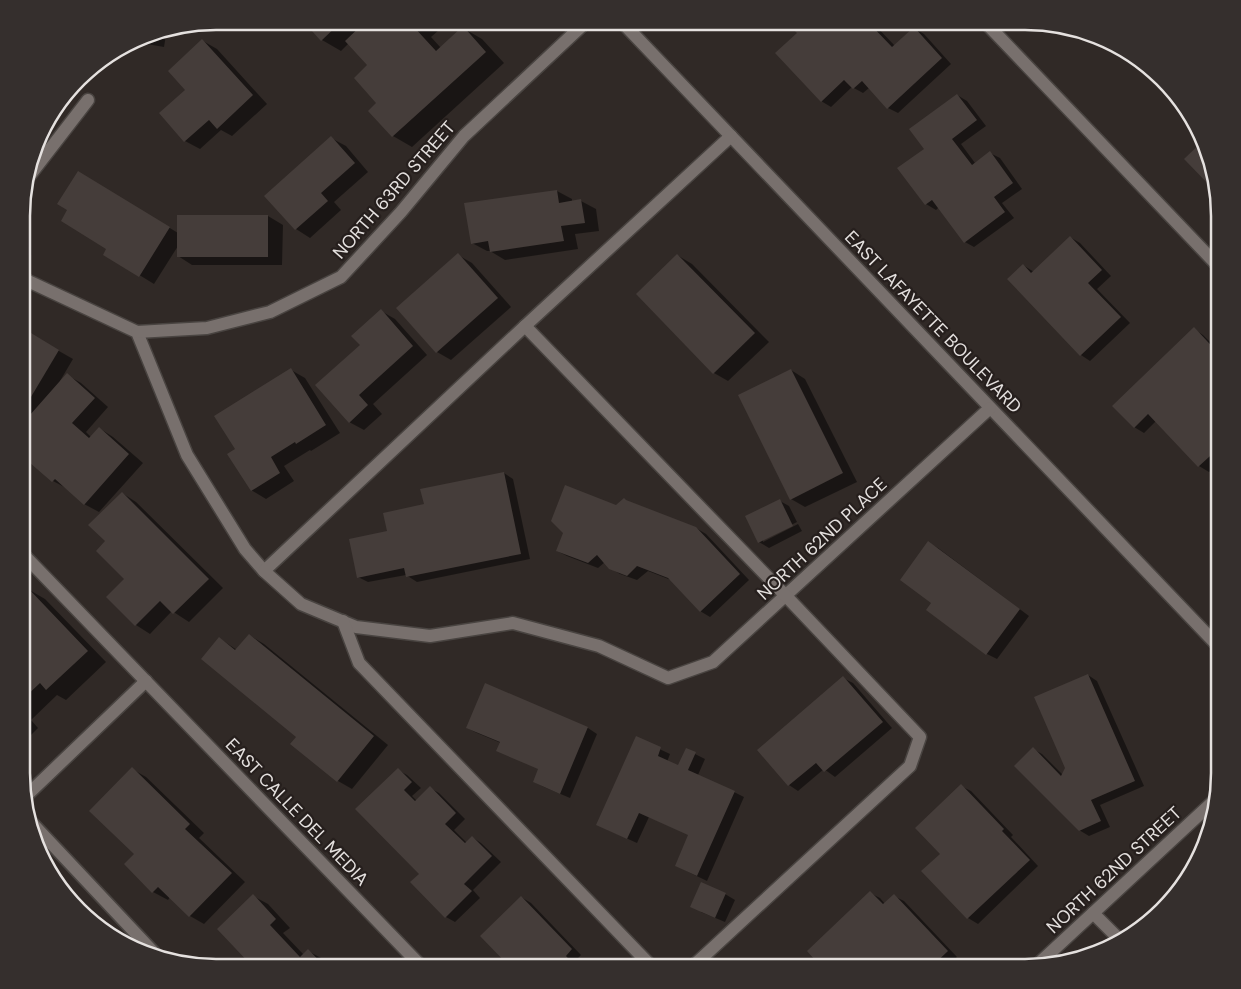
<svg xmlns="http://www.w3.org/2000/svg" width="1241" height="989" viewBox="0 0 1241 989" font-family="'DM Sans',sans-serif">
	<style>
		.shadow { fill: #0007 }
		.building { fill: #453d3a }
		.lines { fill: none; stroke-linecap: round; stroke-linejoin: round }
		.minor-casing { stroke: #494441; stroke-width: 15 }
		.minor { stroke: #78706d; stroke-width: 12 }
		.labels { text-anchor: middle; stroke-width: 4.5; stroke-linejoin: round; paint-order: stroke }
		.street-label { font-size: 18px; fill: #e5e1df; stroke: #261f1d }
		.rim { fill: none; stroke: #e5e1df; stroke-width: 2.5 }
	</style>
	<rect width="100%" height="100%" fill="#302926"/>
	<g class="shadow">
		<polygon points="304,21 446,21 447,23 431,37 441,48 463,28 482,39 504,63 412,147 393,136 370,111 378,103 369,65 349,43 341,51 322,40"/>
		<polygon points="788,22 876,22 874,24 895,46 914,28 924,34 951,64 898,113 888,108 869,88 863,93 852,87 831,107 821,101 798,33"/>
		<polygon points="167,29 164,47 135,42 153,32"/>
		<polygon points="203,41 217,49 267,104 232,136 221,130 200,149 185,141 187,90"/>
		<polygon points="957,95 967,101 986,126 961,144 975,163 990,153 1000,158 1022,189 1002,203 1014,218 974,247 965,242 939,207 936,210 926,204 899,168 925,149"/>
		<polygon points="331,138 346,146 368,172 334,202 341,210 310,238 296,229"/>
		<polygon points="93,181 178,233 178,216 268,216 283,225 282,265 192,265 178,256 178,246 154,284 105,254 108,249 69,210"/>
		<polygon points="557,191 572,199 572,202 581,201 596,209 599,231 575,234 578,249 505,260 490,251 487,251 472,243"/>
		<polygon points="1070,237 1080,243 1111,276 1097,289 1130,323 1090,361 1081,355 1023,265 1034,272"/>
		<polygon points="458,255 472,263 511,307 451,360 437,352"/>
		<polygon points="677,255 692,264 769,342 728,381 714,373"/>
		<polygon points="381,311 395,319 427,355 373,404 382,414 364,430 349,422 362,345"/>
		<polygon points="1194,329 1203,335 1220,352 1220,461 1209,472 1199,466 1156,421 1144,433 1134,427"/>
		<polygon points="31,335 73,359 60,381 61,382 67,375 81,383 108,407 86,432 91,437 99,428 113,437 143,463 99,512 84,504 68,489 53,481 22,454 23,350"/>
		<polygon points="291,370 305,378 340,433 311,451 310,450 284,466 294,481 266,499 251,490 236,449"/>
		<polygon points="791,370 805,379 857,482 805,507 791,499"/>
		<polygon points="504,473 513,479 530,559 417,582 406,575 368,582 358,577 388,532 425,505"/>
		<polygon points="122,493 136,502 223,588 189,622 172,611 150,634 136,625 107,597 126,579"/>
		<polygon points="780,501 789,506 797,522 763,539 763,542 798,524 802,531 769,548 759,542"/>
		<polygon points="616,507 696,528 706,534 749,580 710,617 700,611 671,580 648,571 637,580 620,574 610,568 605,562 598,568 567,556 557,551"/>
		<polygon points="929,543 938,548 1029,616 997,659 987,654 928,610 933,603"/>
		<polygon points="26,588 45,599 106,662 66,700 57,695 31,720 38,728 22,744 22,592"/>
		<polygon points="249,635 264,644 388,745 352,789 338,781 298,737 219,638 237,650"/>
		<polygon points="1088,675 1097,681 1144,786 1100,805 1110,827 1089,836 1079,830 1033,749 1042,754 1063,775 1067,768"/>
		<polygon points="843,678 853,683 892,728 835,777 824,769 798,791 789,785 759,750"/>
		<polygon points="486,685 588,728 597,734 570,798 544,787 534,782 539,769 501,743 477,733 467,728"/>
		<polygon points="636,738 670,754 667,762 679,767 686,749 695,754 705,759 698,775 734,792 744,797 707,881 676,866 690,835 649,817 637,843 608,830"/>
		<polygon points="132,769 146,777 204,833 199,838 245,882 204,924 190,916 170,897 168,900 153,892"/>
		<polygon points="398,770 407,775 421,788 412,796 417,801 430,788 439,793 465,819 454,830 467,843 472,837 481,843 501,862 473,890 480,898 455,922 446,917 421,874"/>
		<polygon points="961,786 971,791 1013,835 1011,837 1038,866 978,924 968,918 923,871 941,854"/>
		<polygon points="870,893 880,898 885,904 894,896 904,901 957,957 945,968 824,968"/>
		<polygon points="725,894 735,900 725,922 701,912"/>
		<polygon points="253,896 268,904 290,928 283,933 304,955 308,951 323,959 330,967 255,967 219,929"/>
		<polygon points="521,897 531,903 581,955 574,962 580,968 512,967 481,936"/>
	</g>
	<g class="building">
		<polygon points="303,21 342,21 321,41"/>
		<polygon points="366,21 418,21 413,26 436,51 463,26 486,52 392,137 368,111 376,103 354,78 367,65 345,41"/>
		<polygon points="786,22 868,22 892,47 914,27 942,58 887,109 862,81 853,89 844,80 821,102 775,53 797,33"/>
		<polygon points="202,39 253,95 217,129 209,120 184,142 159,113 185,90 168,71"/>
		<polygon points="957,94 977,120 952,139 972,165 990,151 1013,183 994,197 1005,212 964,243 932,200 925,205 897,168 924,149 909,129"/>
		<polygon points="331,136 355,163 321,193 328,201 295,230 264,196"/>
		<polygon points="1204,140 1205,141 1215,191 1184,159"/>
		<polygon points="78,171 170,227 139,277 103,255 106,249 61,221 67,210 57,204"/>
		<polygon points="557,190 559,203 581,199 585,223 561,226 564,241 490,252 488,241 471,244 464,203"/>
		<rect x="177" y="215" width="91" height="42"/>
		<polygon points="1070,236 1102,270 1088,283 1121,317 1080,356 1007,279 1023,264 1031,273"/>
		<polygon points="458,253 498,298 436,353 396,308"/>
		<polygon points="677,254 755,333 713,374 636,294"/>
		<polygon points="381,309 413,346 359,395 368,405 349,423 315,385 360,345 351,336"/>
		<polygon points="1194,327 1220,355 1220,447 1198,467 1148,414 1134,428 1112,406"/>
		<polygon points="31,333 59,350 22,412 23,347"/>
		<polygon points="291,368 326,425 296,444 295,442 271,457 280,473 251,491 227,454 235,449 214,416"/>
		<polygon points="791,369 843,473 790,500 738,395"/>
		<polygon points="67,373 95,398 72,423 89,438 99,427 129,454 84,505 55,479 52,482 22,456 22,424"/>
		<polygon points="504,472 521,554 406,577 404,568 357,578 349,539 387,531 383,513 424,504 420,489"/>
		<polygon points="565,485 616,505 624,498 626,500 696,527 740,574 700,612 668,578 637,566 627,576 609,569 597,555 588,563 556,551 563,533 551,521"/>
		<polygon points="122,492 209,579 173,614 160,601 135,626 106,597 124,579 96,551 105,541 88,525"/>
		<polygon points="780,499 793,526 758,543 745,516"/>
		<polygon points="928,541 1020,609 986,655 926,610 931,603 900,580"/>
		<polygon points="26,586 88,651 46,690 40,683 22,700 22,590"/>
		<polygon points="249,634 374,736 337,782 290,744 296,737 201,659 219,637 235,650"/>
		<polygon points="1088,674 1135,781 1091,800 1101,821 1079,831 1014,766 1033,747 1061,776 1065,768 1034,697"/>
		<polygon points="843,676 883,722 824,772 816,763 788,786 757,750"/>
		<polygon points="485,683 588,727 560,794 533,782 538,769 496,751 500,742 466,728"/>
		<polygon points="636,736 661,747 658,756 678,765 686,748 696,752 688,770 735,791 697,876 675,866 688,835 639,813 627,839 596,825"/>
		<polygon points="132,767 190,824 185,829 232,873 189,917 158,887 152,893 124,864 134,854 89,811"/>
		<polygon points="398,768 412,782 404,790 415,801 430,786 456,813 445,824 465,843 472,836 492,856 464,884 472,891 445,918 410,882 419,874 355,809"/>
		<polygon points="961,784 1004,829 1002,831 1030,860 967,919 921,871 940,854 915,828"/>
		<polygon points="701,882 726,893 715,918 690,907"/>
		<polygon points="870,891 883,904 894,894 948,951 930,968 916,968 909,960 902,968 822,968 807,951"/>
		<polygon points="253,894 276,919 270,925 300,957 308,949 325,967 253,967 217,929"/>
		<polygon points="521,896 572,949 566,956 577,968 510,967 480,936"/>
	</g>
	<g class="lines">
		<g class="minor-casing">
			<g id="minor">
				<polyline points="621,21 1219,647"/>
				<polyline points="985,22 1220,268"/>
				<polyline points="27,179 88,100"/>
				<polyline points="23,277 28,281 137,332 187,455 245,549 264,571 301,604 356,627 430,636 513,623 599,646 668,678 713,662 990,408"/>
				<polyline points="525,326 786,596 920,737 910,766 691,968"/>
				<polyline points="137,332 207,328 270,312 341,277 401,212 464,136 587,21"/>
				<polyline points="22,553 422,967"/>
				<polyline points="264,571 525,326 731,136"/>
				<polyline points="343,621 359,663 653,968"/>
				<polyline points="25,797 146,681"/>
				<polyline points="32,823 158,957"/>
				<polyline points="1093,913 1119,939"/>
				<polyline points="1036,966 1216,799"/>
			</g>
		</g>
		<use href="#minor" class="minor"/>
	</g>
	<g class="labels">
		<g class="street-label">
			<text transform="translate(394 190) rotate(-49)" y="6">NORTH 63RD STREET</text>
			<text transform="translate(933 322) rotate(46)" y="6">EAST LAFAYETTE BOULEVARD</text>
			<text transform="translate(822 539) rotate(-43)" y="6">NORTH 62ND PLACE</text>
			<text transform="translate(297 812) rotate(46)" y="6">EAST CALLE DEL MEDIA</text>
			<text transform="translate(1114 870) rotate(-43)" y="6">NORTH 62ND STREET</text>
		</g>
	</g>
	<path d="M0 0H1241V989H0ZM216 30H1025A186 186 0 0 1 1211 216V773A186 186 0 0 1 1025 959H216A186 186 0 0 1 30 773V216A186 186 0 0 1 216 30Z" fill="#352f2d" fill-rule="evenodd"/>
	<path class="rim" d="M216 30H1025A186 186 0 0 1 1211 216V773A186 186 0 0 1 1025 959H216A186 186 0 0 1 30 773V216A186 186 0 0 1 216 30Z"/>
</svg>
